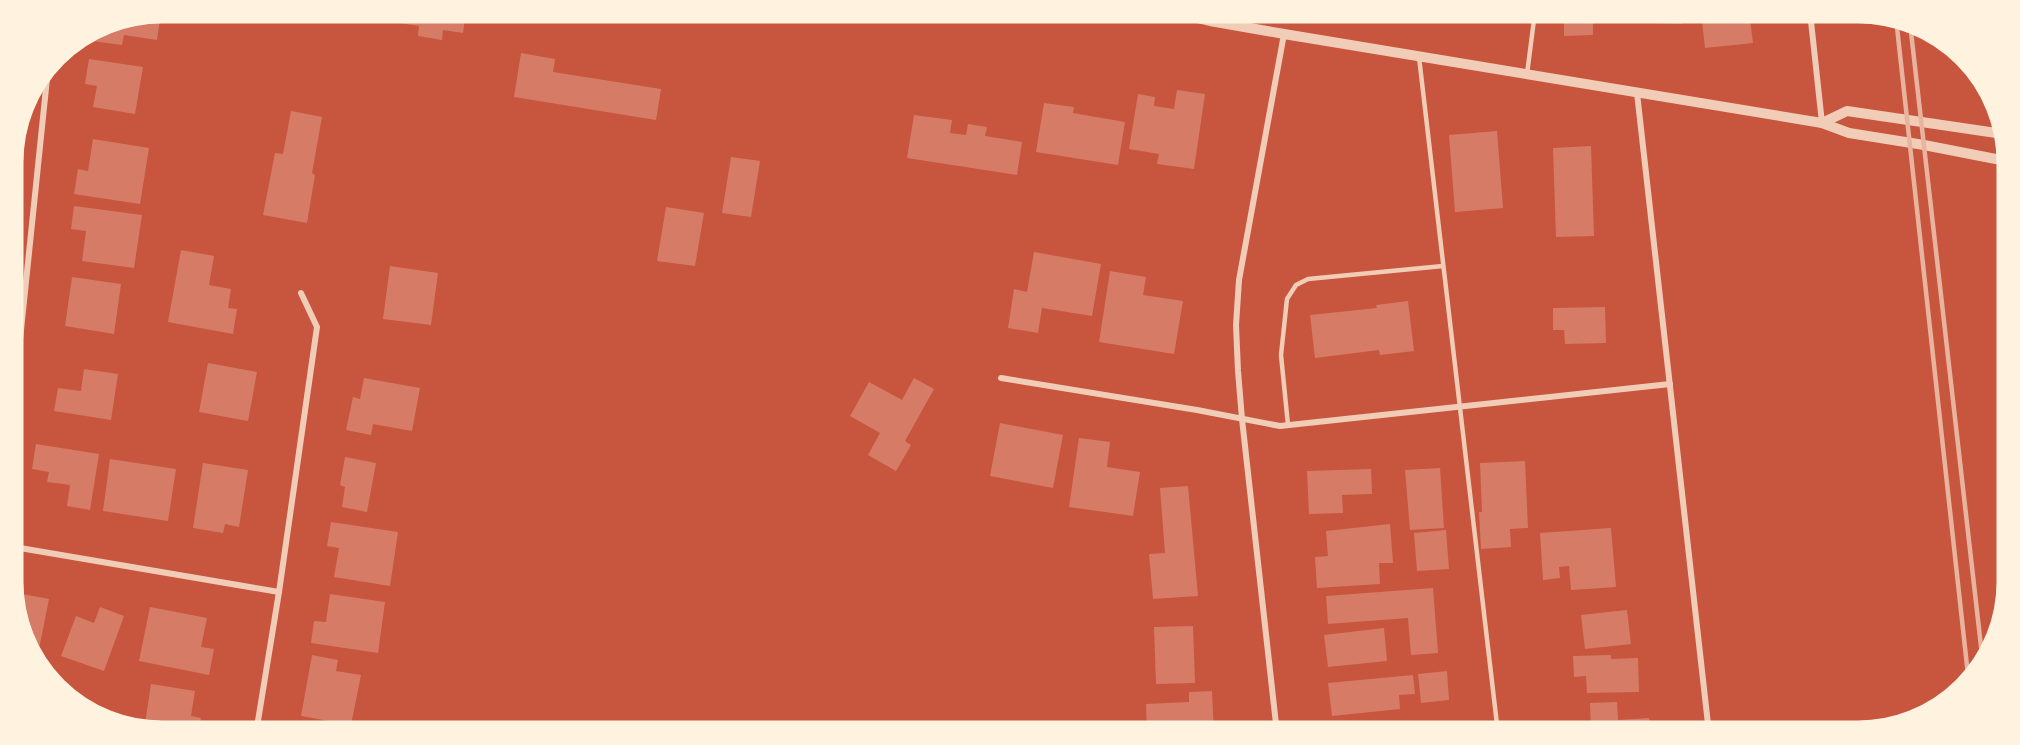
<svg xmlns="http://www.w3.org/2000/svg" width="2020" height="745" viewBox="0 0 2020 745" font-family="'Archivo Narrow',sans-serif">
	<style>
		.building { fill: #d67c66 }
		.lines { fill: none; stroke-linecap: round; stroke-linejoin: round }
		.service { stroke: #f1ccb7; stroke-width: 4.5 }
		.minor { stroke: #f1ccb7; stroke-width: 6 }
		.tertiary { stroke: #f1ccb7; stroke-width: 10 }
		.rail { stroke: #e9b49f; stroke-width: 4.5 }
		.rim { fill: none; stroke: #fff3e0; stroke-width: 3 }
	</style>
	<rect width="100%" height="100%" fill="#c8553d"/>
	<g class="building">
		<polygon points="161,12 157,40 124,35 122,45 92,41 93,31 105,23"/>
		<polygon points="388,12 466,12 463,33 443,30 442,40 418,36 419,26 386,21"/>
		<polygon points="1454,12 1483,12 1481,23 1453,19"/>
		<polygon points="1564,12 1593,12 1593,35 1564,36"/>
		<polygon points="1623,12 1682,12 1682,24 1623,22"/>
		<polygon points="1701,12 1749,12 1753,43 1705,48"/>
		<polygon points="521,53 555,59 553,72 661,89 656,120 514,97"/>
		<polygon points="89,59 143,67 135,114 93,107 97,86 85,84"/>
		<polygon points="1177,90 1205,94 1194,169 1157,164 1159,154 1129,149 1138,94 1155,97 1154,106 1174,109"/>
		<polygon points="1044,103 1074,107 1073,113 1125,122 1118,165 1036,152"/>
		<polygon points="291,111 322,117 312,173 315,175 307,223 263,215 275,153 283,154"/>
		<polygon points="914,115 952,120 950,133 966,135 968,124 987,127 985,136 1022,142 1017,175 907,158"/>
		<polygon points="1497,131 1503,208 1455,212 1449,135"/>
		<polygon points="93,139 149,148 140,204 74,194 78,169 88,171"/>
		<polygon points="1591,146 1594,236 1556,237 1553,148"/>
		<polygon points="731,157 760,161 751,217 722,213"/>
		<polygon points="74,206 142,215 134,268 82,261 86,231 71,229"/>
		<polygon points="666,207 704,213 695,266 657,261"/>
		<polygon points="181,250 214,256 209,285 231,289 228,308 237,309 233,334 168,322"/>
		<polygon points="1034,252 1101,264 1092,316 1042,308 1038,333 1008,328 1014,289 1027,292"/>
		<polygon points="390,266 438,273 431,325 383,319"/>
		<polygon points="1110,271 1146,277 1143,295 1183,301 1174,354 1099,342"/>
		<polygon points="72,277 121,284 114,334 65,326"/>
		<polygon points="1408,301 1414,351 1380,355 1379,350 1315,358 1310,315 1377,308 1376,305"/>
		<polygon points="1605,307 1606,343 1565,344 1564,330 1553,330 1553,308"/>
		<polygon points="208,363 257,372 248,421 199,412"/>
		<polygon points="84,369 118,374 111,420 54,411 58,388 81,391"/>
		<polygon points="364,378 420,388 412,431 373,424 371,435 346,430 353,397 360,399"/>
		<polygon points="914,378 934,389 905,441 911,445 896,471 868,455 880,433 850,416 869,382 902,400"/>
		<polygon points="1000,423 1063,435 1053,488 990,476"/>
		<polygon points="1079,438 1110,442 1107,467 1140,472 1133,516 1069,507"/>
		<polygon points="36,444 99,454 90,510 67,506 70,485 47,482 49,472 32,469"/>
		<polygon points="345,457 376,463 367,512 342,507 345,487 340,485"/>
		<polygon points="110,459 176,469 168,521 103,511"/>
		<polygon points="1525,461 1528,528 1510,529 1511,547 1481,549 1479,512 1482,512 1480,463"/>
		<polygon points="203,463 248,470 239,527 225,524 223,533 193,528"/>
		<polygon points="1440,468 1444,528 1410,530 1405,470"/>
		<polygon points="1371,469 1372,494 1342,495 1343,513 1309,514 1307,471"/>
		<polygon points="1188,486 1198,596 1153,599 1149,554 1165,553 1160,488"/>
		<polygon points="331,522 398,532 390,586 334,577 339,548 327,546"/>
		<polygon points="1390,524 1393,563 1379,563 1380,584 1317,588 1315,557 1328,556 1326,531"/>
		<polygon points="1611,528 1616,587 1571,590 1569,566 1559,567 1560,578 1543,580 1540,533"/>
		<polygon points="1446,530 1449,569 1417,571 1414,533"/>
		<polygon points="1433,588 1438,653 1411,655 1408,618 1328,624 1326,596"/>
		<polygon points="22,594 49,599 38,654 35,653 15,612 18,612"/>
		<polygon points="330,594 385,602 378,653 311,643 314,621 326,622"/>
		<polygon points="100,607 124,616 104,671 61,656 76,616 94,623"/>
		<polygon points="150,607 207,618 201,647 214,649 209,675 139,661"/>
		<polygon points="1627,610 1631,644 1585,649 1581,615"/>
		<polygon points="1193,626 1195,683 1156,684 1154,627"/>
		<polygon points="1384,628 1387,661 1328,667 1324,635"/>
		<polygon points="312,655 338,660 336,671 361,675 351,725 301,716"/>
		<polygon points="1611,655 1611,659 1638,658 1639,692 1587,693 1586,676 1574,677 1573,656"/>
		<polygon points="1447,671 1449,700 1421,703 1418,674"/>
		<polygon points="1413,675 1415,694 1399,695 1400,709 1332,716 1328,683"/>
		<polygon points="151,684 195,691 191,716 201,718 199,733 162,733 144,730"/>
		<polygon points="1212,691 1214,733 1147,733 1146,704 1189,702 1189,692"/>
		<polygon points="1617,702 1618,720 1649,718 1650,733 1591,733 1590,703"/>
	</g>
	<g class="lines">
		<g class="service">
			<polyline points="1419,57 1498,733"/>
			<polyline points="1527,74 1535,12"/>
			<polyline points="1288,425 1281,355 1287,299 1296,285 1308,279 1443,266"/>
		</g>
		<g class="minor">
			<polyline points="1810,12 1822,123"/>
			<polyline points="1637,93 1709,733"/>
			<polyline points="1001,378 1197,410 1280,426 1670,384"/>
			<polyline points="14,398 48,69"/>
			<polyline points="14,547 279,592"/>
			<polyline points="256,733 279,592 317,327 301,293"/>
			<polyline points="1277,733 1242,419 1238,371 1236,325 1239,280 1284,34"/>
		</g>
		<g class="tertiary">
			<polyline points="1171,12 1210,21 1284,34 1822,123 1849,133 1924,145 2006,161"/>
			<polyline points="1822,123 1847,111 2003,134"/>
		</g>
		<g class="rail">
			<polyline points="1896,18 1968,675"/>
			<polyline points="1910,23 1982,655"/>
		</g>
	</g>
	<path d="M0 0H2020V745H0ZM162 22H1858A140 140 0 0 1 1998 162V582A140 140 0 0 1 1858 722H162A140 140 0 0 1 22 582V162A140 140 0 0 1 162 22Z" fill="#fff3e0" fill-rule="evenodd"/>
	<path class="rim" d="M162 22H1858A140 140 0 0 1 1998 162V582A140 140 0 0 1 1858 722H162A140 140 0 0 1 22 582V162A140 140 0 0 1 162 22Z"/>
</svg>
